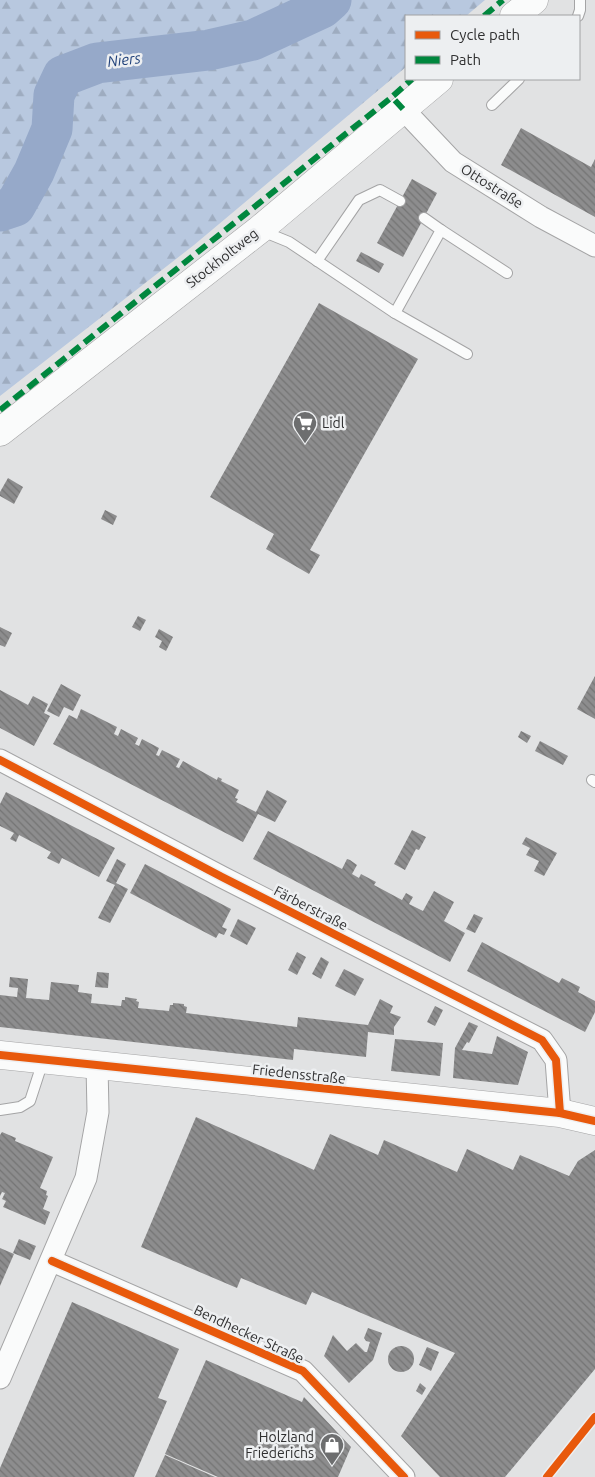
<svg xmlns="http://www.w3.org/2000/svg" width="595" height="1477" viewBox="0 0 595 1477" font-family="Ubuntu,sans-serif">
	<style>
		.forest { fill: url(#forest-firs) }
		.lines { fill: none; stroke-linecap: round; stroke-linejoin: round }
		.river { stroke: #96a9c9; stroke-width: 41 }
		.building { fill: url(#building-back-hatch) }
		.lane-casing { stroke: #a4a4a5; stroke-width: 12 }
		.street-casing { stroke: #a4a4a5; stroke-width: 23 }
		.secondary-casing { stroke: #a4a4a5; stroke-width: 29 }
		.lane { stroke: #fafbfb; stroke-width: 10 }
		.street { stroke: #fafbfb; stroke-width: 21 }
		.secondary { stroke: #fafbfb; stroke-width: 28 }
		.quiet { stroke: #00873e; stroke-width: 6; stroke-dasharray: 12 6; stroke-linecap: butt }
		.cycleway-casing { stroke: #edeff1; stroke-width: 11 }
		.cycleway { stroke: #e8590c; stroke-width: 8 }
		.labels { text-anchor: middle; stroke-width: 5; stroke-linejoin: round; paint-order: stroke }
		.street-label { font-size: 14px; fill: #2f2f30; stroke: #edeff1 }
		.poi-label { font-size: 14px; fill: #2f2f30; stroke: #edeff1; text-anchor: start }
		.water-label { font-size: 15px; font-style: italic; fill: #1f407a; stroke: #edeff1 }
	</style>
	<defs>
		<pattern id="forest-firs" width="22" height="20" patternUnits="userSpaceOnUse" patternTransform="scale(1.25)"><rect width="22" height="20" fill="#b8c8df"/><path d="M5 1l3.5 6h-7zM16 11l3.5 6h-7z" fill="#9eacc0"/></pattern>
		<pattern id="building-back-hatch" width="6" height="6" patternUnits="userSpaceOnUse" patternTransform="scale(1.25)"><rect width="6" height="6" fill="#8d8d8e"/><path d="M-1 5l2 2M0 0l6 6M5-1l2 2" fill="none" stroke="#747474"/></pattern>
	</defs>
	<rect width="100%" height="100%" fill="#e1e2e3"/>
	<polygon class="forest" points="0,0 485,0 466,16 406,16 406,67 194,245 0,396"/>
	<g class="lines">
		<polyline class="river" points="0,211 15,206 34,172 52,129 54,95 63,76 97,63 209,50 253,40 322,8 331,0"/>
	</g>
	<g class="building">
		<polygon points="521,128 591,167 595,159 595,217 501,165"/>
		<polygon points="412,179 437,193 403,257 377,243"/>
		<polygon points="361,252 384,264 379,273 356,261"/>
		<polygon points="319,303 418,359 310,550 320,555 309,574 266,549 274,534 210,497"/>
		<polygon points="8,478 23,487 14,504 0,496 0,492"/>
		<polygon points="105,510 117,516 113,525 101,519"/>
		<polygon points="138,616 146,620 140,631 132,627"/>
		<polygon points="0,627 12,633 5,647 0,645"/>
		<polygon points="159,629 173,637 166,651 159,647 162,641 155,637"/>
		<polygon points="595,676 595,719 577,709"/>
		<polygon points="61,684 81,695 73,711 64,707 59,717 47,711"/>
		<polygon points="0,690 28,705 33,696 48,704 44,713 50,716 34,746 0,728"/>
		<polygon points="81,709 117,727 114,734 118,736 121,729 138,738 135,744 139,746 142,739 159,748 156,755 159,756 162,750 180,759 176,767 179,768 183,761 217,780 218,777 222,779 221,781 239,790 235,798 238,799 236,802 256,812 267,790 287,801 275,822 258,814 243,842 53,744 69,715 77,719"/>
		<polygon points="521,731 531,736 527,743 518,737"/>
		<polygon points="540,741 568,756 563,765 535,751"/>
		<polygon points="6,792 115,848 99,877 62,858 59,864 47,858 51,852 19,835 16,842 10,839 14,833 0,826 0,804"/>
		<polygon points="412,830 426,837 419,850 416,849 405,870 394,864"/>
		<polygon points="268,831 342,869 347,859 350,860 357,865 352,874 359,878 361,874 376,882 374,885 402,900 406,893 413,897 409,904 423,911 434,891 454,902 444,921 465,933 450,962 253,859"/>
		<polygon points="526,837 557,853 544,876 534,871 539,861 526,855 530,848 522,844"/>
		<polygon points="117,859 126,864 116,883 128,889 110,923 98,918 115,885 106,881"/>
		<polygon points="145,864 231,909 222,927 227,929 224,935 219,933 216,938 130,893"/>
		<polygon points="474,914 483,918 475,933 466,929"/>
		<polygon points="238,919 256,928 247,945 230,936"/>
		<polygon points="482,942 559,983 562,978 580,987 578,992 595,1001 595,1012 585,1032 467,971"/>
		<polygon points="297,952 306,957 297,975 288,970"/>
		<polygon points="321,957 329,962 321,979 312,974"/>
		<polygon points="344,969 364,979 355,996 335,986"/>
		<polygon points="97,972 109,973 108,988 95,987"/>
		<polygon points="10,977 28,979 26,998 49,1000 51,982 79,985 78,992 92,994 91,1003 121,1006 122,1000 125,1000 125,997 137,999 136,1001 139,1002 138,1008 169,1011 170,1005 173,1005 173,1003 184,1004 184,1006 187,1007 186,1013 297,1027 298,1017 368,1025 380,999 393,1006 390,1013 401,1017 394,1027 394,1035 368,1032 366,1057 294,1049 293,1060 0,1027 0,995 17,997 18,988 9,987"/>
		<polygon points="435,1006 443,1010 435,1026 427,1022"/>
		<polygon points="469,1022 478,1026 469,1043 467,1042 462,1050 492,1054 497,1036 528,1052 518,1085 453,1078 455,1048"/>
		<polygon points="395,1039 443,1043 440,1076 391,1071"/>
		<polygon points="196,1117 314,1170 330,1134 378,1155 384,1140 457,1172 467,1149 513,1170 520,1155 569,1176 578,1161 595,1150 595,1369 505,1477 440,1477 401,1436 455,1353 312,1292 306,1305 241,1278 237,1288 141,1247"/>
		<polygon points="2,1132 16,1138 15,1141 53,1157 40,1188 47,1191 46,1195 48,1196 43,1209 50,1212 45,1225 3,1207 6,1201 2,1199 5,1193 2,1192 0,1196 0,1135"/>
		<polygon points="19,1239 36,1246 30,1260 13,1253"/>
		<polygon points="0,1248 14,1254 0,1286"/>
		<polygon points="72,1302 179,1349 158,1398 167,1401 134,1477 0,1477 0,1468"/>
		<polygon points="368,1328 382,1333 373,1360 349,1383 324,1356 333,1335 347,1351 356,1343 365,1352 367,1352 370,1342 366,1341 364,1338"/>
		<circle cx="401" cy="1359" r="13"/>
		<polygon points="427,1347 439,1352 431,1371 419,1365"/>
		<polygon points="206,1360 302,1402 304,1397 351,1447 338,1477 218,1477 165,1454"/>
		<polygon points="420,1383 426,1388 422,1395 416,1391"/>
		<polygon points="165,1455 215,1477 155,1477"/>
	</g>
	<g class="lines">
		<g class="lane-casing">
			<g id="lane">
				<polyline points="578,16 580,10 580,0"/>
				<polyline points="492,105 519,79"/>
				<polyline points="441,230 507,273"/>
				<polyline points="262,231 289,242 395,313 467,354"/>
				<polyline points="317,261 359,200 380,190 400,201"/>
				<polyline points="395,313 441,230 424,218"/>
				<polyline points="592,780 595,782"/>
				<polyline points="0,1110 20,1107 30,1101 43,1061"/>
			</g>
		</g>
		<g class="street-casing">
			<g id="street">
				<polyline points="403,109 453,162 541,217 595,246"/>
				<polyline points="0,760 222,877 542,1040 556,1060 560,1113"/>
				<polyline points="52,1261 303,1371 404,1477"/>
				<polyline points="0,1378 86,1178 98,1112 97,1065"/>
			</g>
		</g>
		<g class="secondary-casing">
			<g id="secondary">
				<polyline points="514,16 534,0"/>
				<polyline points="0,432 259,230 439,79"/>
				<polyline points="0,1055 560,1113 595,1121"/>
			</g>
		</g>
		<use href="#lane" class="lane"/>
		<use href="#street" class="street"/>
		<use href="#secondary" class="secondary"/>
		<g class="quiet">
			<polyline points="484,16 503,0"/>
			<polyline points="403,109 392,97 412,79"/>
			<polyline points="0,410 392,97"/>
		</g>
		<g class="cycleway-casing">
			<g id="cycleway">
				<polyline points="0,760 222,877 542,1040 556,1060 560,1113"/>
				<polyline points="0,1055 560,1113 595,1121"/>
				<polyline points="52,1261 303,1371 404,1477"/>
				<polyline points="547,1477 595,1417"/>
			</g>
		</g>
		<use href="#cycleway" class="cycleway"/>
	</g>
	<defs>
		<g id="supermarket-pin" transform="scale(1.25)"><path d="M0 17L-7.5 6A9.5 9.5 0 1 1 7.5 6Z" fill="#6d6e6f" stroke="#edeff1"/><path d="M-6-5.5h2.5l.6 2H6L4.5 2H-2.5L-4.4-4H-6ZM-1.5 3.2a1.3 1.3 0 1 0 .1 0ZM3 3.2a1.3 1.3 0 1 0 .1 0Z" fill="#fff"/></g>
		<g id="shop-pin" transform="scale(1.25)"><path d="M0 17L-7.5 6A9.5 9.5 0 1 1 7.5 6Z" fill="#6d6e6f" stroke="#edeff1"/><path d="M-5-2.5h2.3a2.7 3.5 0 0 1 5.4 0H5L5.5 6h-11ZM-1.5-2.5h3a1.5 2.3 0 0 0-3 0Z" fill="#fff"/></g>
	</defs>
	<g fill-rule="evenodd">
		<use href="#supermarket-pin" x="305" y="423"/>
		<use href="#shop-pin" x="332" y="1445"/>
	</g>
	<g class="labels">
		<g class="street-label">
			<text transform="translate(492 186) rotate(32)" y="5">Ottostraße</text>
			<text transform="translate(222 258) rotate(-38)" y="5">Stockholtweg</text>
			<text transform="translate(311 908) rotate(27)" y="5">Färberstraße</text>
			<text transform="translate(299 1074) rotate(6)" y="5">Friedensstraße</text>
			<text transform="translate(249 1334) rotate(25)" y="5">Bendhecker Straße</text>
		</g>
		<g class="poi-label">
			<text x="322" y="428">Lidl</text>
			<text x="314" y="1442" text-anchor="end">Holzland<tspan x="314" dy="16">Friederichs</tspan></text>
		</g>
		<g class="water-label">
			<text transform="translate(124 60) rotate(-7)" y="5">Niers</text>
		</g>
	</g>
	<rect x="405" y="15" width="175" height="65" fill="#edeff1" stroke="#a1a2a4"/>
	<rect x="415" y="31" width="25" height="8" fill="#e8590c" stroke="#a1a2a4"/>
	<text x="450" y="40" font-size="15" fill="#2f2f30">Cycle path</text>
	<rect x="415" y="56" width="25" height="8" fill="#00873e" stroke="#a1a2a4"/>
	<text x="450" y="65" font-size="15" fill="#2f2f30">Path</text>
</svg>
